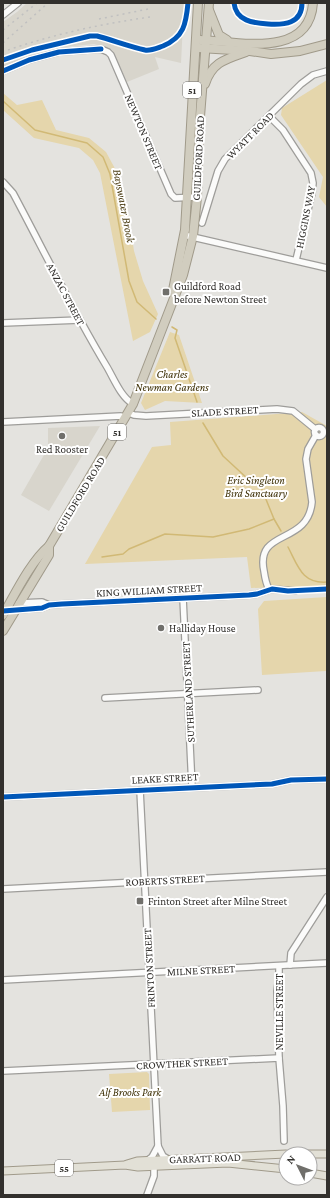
<svg xmlns="http://www.w3.org/2000/svg" width="330" height="1198" viewBox="0 0 330 1198" font-family="'Crimson Pro',serif">
	<style>
		.built { fill: #d8d5cc }
		.green { fill: #e5d6ac }
		.lines { fill: none; stroke-linecap: round; stroke-linejoin: round }
		.stream { stroke: #d1b975; stroke-width: 1.5 }
		.minor-casing { stroke: #9e9d9a; stroke-width: 8 }
		.major-casing { stroke: #a09a8a; stroke-width: 9 }
		.highway-casing { stroke: #a09a8a; stroke-width: 10 }
		.minor { stroke: #fbfbfa; stroke-width: 5.5 }
		.major { stroke: #e2e0d6; stroke-width: 7 }
		.highway { stroke: #d1cdbf; stroke-width: 8 }
		.rail { stroke: #c0c0c0; stroke-width: 1.5; stroke-dasharray: 2 4; stroke-linecap: butt }
		.cycleway-casing { stroke: #fff; stroke-width: 8 }
		.cycleway { stroke: #0057b8; stroke-width: 5 }
		.poi-dot { fill: #706f6b; stroke: #fff; stroke-width: 1.5 }
		.labels { text-anchor: middle; stroke-width: 4; stroke-linejoin: round; paint-order: stroke }
		.shield { fill: #fff; stroke: #706e6c; stroke-width: 1 }
		.shield-label { font-size: 10px; font-weight: bold; fill: #32302d }
		.street-label { font-size: 11px; fill: #32302d; stroke: #fff }
		.poi-label { font-size: 11px; fill: #32302d; stroke: #fff; text-anchor: start }
		.park-label { font-size: 11px; font-style: italic; fill: #3a2c01; stroke: #fff }
		.water-label { font-size: 12px; font-style: italic; fill: #50421a; stroke: #fff }
	</style>
	<rect width="100%" height="100%" fill="#e4e3df"/>
	<g class="built">
		<polygon points="27,3 184,3 181,63 155,57 159,69 127,82 112,50 94,44 44,49 3,68 3,22 17,12"/>
		<polygon points="100,426 49,511 21,495 48,448 48,428"/>
	</g>
	<g class="green">
		<polygon points="327,80 327,207 319,197 323,177 281,115 282,108"/>
		<polygon points="3,93 17,105 42,100 56,130 89,138 106,152 119,176 128,212 134,251 143,281 158,314 150,332 133,341 100,173 93,160 79,148 34,138 3,110"/>
		<polygon points="170,332 179,335 202,403 165,401 145,410 141,403"/>
		<polygon points="302,412 327,426 327,586 251,588 247,557 85,564 152,447 171,445 170,422"/>
		<polygon points="327,597 327,676 326,671 262,675 258,609 264,601"/>
		<polygon points="147,1072 149,1074 150,1110 112,1112 109,1074"/>
	</g>
	<g class="lines">
		<g class="stream">
			<polyline points="3,101 35,130 87,143 103,157 110,174 129,281 137,302 156,319"/>
			<polyline points="172,327 177,330 175,338 197,402"/>
			<polyline points="203,423 223,456 249,480 261,487 274,519 281,531"/>
			<path d="M 288,547 C 298,566 302,584 327,582"/>
			<polyline points="102,557 123,554 129,549 165,534 213,537 249,529 274,519"/>
		</g>
		<g class="minor-casing">
			<g id="minor">
				<polyline points="3,15 18,3"/>
				<polyline points="3,71 29,60 59,52 101,49 108,52 111,55 171,194 175,198 197,197"/>
				<polyline points="269,116 283,130 311,173 313,183 312,193 296,260"/>
				<path d="M 3,182 L 13,193 C 44,251 73,311 107,367 C 114,379 121,397 133,404"/>
				<polyline points="202,223 218,171 225,159 301,84 313,75 327,71"/>
				<polyline points="184,235 327,268"/>
				<polyline points="3,323 80,320"/>
				<polyline points="129,413 134,415 146,416 277,409 293,411 315,429"/>
				<polyline points="3,422 121,416 125,418"/>
				<circle cx="319" cy="432" r="4.5"/>
				<path d="M 269,589 C 266,584 265,578 264,571 C 255,528 308,546 312,502 L 306,459 L 308,449 L 316,435"/>
				<polyline points="183,598 192,787"/>
				<polyline points="19,603 42,602 49,605"/>
				<polyline points="15,610 42,608 49,605 62,604 249,595 257,594 272,589 295,591"/>
				<polyline points="105,698 258,690"/>
				<polyline points="140,790 158,1146 163,1156 168,1159"/>
				<polyline points="3,797 272,784 291,780 327,779"/>
				<polyline points="3,889 327,872"/>
				<polyline points="290,965 291,953 327,897"/>
				<polyline points="279,966 279,977 277,991 279,1058"/>
				<polyline points="3,980 327,963"/>
				<polyline points="3,1071 279,1058 283,1106 284,1141"/>
				<polyline points="148,1160 152,1157 158,1146"/>
				<polyline points="147,1195 154,1176 154,1163"/>
			</g>
		</g>
		<g class="major-casing">
			<g id="major">
				<polyline points="297,1154 327,1154"/>
				<polyline points="127,1164 137,1161 286,1154"/>
				<polyline points="3,1171 125,1165 138,1167 228,1163 286,1169"/>
				<polyline points="310,1173 327,1176"/>
			</g>
		</g>
		<g class="highway-casing">
			<g id="highway">
				<polyline points="209,10 219,35 227,40"/>
				<path d="M 200,40 C 236,41 309,60 313,3"/>
				<polyline points="199,48 250,51 271,54 300,51 327,44"/>
				<path d="M 205,84 C 212,62 226,59 246,52"/>
				<polyline points="173,290 185,230 198,3"/>
				<path d="M 3,615 C 15,594 31,561 49,546 L 133,404 L 183,275 L 193,236 L 197,197 L 199,129 L 209,3"/>
				<polyline points="3,631 49,555 49,546"/>
			</g>
		</g>
		<use href="#minor" class="minor"/>
		<use href="#major" class="major"/>
		<use href="#highway" class="highway"/>
		<g class="rail">
			<polyline points="99,19 148,9"/>
			<polyline points="3,30 37,3"/>
			<polyline points="3,43 48,3"/>
			<path d="M 8,50 C 55,34 101,24 150,17"/>
		</g>
		<g class="cycleway-casing">
			<g id="cycleway">
				<path d="M 234,3 C 236,21 253,23 268,24 C 284,25 302,24 302,3"/>
				<path d="M 3,60 L 32,50 L 90,36 L 97,36 C 112,40 131,47 145,50 C 151,51 157,48 163,46 C 184,37 186,24 188,3"/>
				<polyline points="3,71 29,60 59,52 101,49"/>
				<polyline points="3,611 42,608 49,605 62,604 249,595 257,594 272,589 288,591 327,589"/>
				<polyline points="3,797 272,784 291,780 327,779"/>
			</g>
		</g>
		<use href="#cycleway" class="cycleway"/>
	</g>
	<g class="poi-dot">
		<rect x="162" y="288" width="8" height="8" rx="2"/>
		<circle cx="62" cy="436" r="4"/>
		<circle cx="161" cy="628" r="4"/>
		<rect x="136" y="897" width="8" height="8" rx="2"/>
	</g>
	<g class="labels">
		<g class="shield">
			<rect x="183" y="82" width="18" height="16" rx="3"/>
			<rect x="108" y="424" width="18" height="16" rx="3"/>
			<rect x="55" y="1160" width="18" height="16" rx="3"/>
		</g>
		<g class="shield-label">
			<text x="192" y="94">51</text>
			<text x="117" y="436">51</text>
			<text x="64" y="1172">55</text>
		</g>
		<g class="street-label">
			<text transform="translate(144 132) rotate(67)" y="4">NEWTON STREET</text>
			<text transform="translate(250 135) rotate(-45)" y="4">WYATT ROAD</text>
			<text transform="translate(198 158) rotate(-87)" y="4">GUILDFORD ROAD</text>
			<text transform="translate(305 217) rotate(-79)" y="4">HIGGINS WAY</text>
			<text transform="translate(66 294) rotate(62)" y="4">ANZAC STREET</text>
			<text transform="translate(225 411) rotate(-3)" y="4">SLADE STREET</text>
			<text transform="translate(80 494) rotate(-59)" y="4">GUILDFORD ROAD</text>
			<text transform="translate(149 590) rotate(-3)" y="4">KING WILLIAM STREET</text>
			<text transform="translate(188 692) rotate(-93)" y="4">SUTHERLAND STREET</text>
			<text transform="translate(165 778) rotate(-3)" y="4">LEAKE STREET</text>
			<text transform="translate(165 880) rotate(-3)" y="4">ROBERTS STREET</text>
			<text transform="translate(149 968) rotate(-93)" y="4">FRINTON STREET</text>
			<text transform="translate(201 970) rotate(-3)" y="4">MILNE STREET</text>
			<text transform="translate(279 1012) rotate(-90)" y="4">NEVILLE STREET</text>
			<text transform="translate(182 1063) rotate(-3)" y="4">CROWTHER STREET</text>
			<text transform="translate(205 1158) rotate(-2)" y="4">GARRATT ROAD</text>
		</g>
		<g class="poi-label">
			<text x="174" y="290">Guildford Road<tspan x="174" dy="13">before Newton Street</tspan></text>
			<text x="62" y="453" text-anchor="middle">Red Rooster</text>
			<text x="169" y="632">Halliday House</text>
			<text x="148" y="905">Frinton Street after Milne Street</text>
		</g>
		<g class="park-label">
			<text x="172" y="378">Charles<tspan x="172" dy="13">Newman Gardens</tspan></text>
			<text x="256" y="484">Eric Singleton<tspan x="256" dy="13">Bird Sanctuary</tspan></text>
			<text x="130" y="1096">Alf Brooks Park</text>
		</g>
		<g class="water-label">
			<text transform="translate(124 206) rotate(79)" y="4">Bayswater Brook</text>
		</g>
	</g>
	<rect width="330" height="1198" fill="none" stroke="#32302d" stroke-width="8"/>
	<g transform="translate(298 1166) rotate(312)"><circle r="19" fill="#ffffff" stroke="#adacab"/>
	<path d="M0-3L7 15L0 10L-7 15Z" fill="#706f6b"/>
	<text y="-6" font-size="11" font-weight="bold" text-anchor="middle" fill="#32302d">N</text>
	</g>
</svg>
